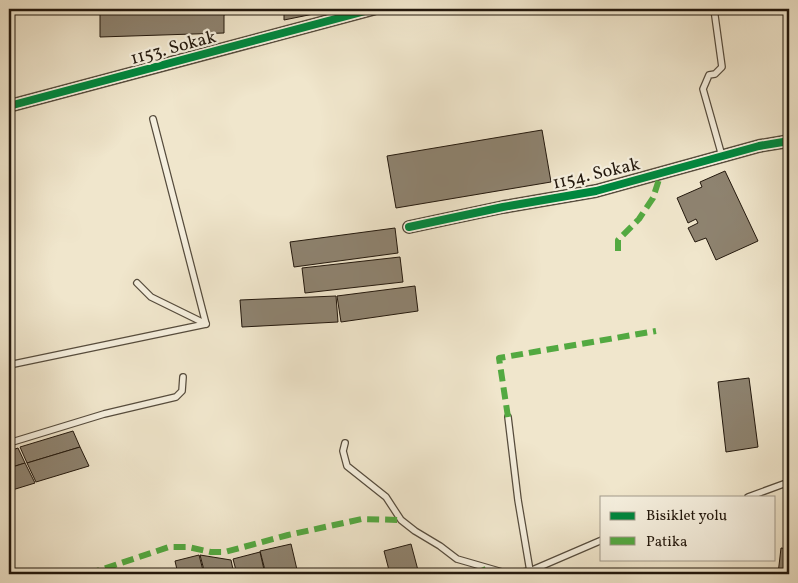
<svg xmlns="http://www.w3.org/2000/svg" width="798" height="583" viewBox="0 0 798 583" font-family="Vollkorn,serif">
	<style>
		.building { fill: #8e8370; stroke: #23180d }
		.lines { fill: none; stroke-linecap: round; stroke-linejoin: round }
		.service-casing { stroke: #564c3d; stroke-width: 8 }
		.minor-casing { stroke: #564c3d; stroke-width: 14 }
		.service { stroke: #f5efde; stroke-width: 5.5 }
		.minor { stroke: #f5efde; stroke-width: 11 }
		.quiet { stroke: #53a941; stroke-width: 6; stroke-dasharray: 12 6; stroke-linecap: butt }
		.cycleway-casing { stroke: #f5efde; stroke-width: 11 }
		.cycleway { stroke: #00873e; stroke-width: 8 }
		.labels { text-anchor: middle; stroke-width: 4.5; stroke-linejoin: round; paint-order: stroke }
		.street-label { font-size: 18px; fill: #23180d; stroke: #f5efde }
	</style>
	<rect width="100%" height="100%" fill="#f0e6cc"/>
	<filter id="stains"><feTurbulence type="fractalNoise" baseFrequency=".004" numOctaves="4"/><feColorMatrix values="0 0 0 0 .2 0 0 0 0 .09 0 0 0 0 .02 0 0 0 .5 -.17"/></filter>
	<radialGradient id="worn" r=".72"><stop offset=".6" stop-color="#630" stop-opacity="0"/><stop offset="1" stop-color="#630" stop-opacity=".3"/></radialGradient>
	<g class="building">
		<polygon points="100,9 242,9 224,15 224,33 100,37"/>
		<polygon points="284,9 338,9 284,20"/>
		<polygon points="542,130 551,182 396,208 387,156"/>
		<polygon points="725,171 758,241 716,260 706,238 695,242 688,228 698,223 696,219 688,223 677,198 702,187 700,182"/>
		<polygon points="395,228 398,253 294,267 290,242"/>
		<polygon points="400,257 403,282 305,293 302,268"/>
		<polygon points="415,286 418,311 341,322 337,296"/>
		<polygon points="336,296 338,322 242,327 240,300"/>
		<polygon points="749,378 758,447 726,452 718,382"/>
		<polygon points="73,431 80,447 27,463 20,447"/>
		<polygon points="80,447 89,466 36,482 27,463"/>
		<polygon points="18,448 25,463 9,468 9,451"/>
		<polygon points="25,463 35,483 9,491 9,468"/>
		<polygon points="291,544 298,574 266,574 260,551"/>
		<polygon points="411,544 419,574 390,574 384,551"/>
		<polygon points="781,548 789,549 789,574 778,574"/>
		<polygon points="260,552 265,574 237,574 233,559"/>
		<polygon points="199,555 204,574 178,574 175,561"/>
		<polygon points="200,555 231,560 234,574 205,574"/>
	</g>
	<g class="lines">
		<g class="service-casing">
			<g id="service">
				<polyline points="714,9 722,67 715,74 709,75 703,89 722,156"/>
				<polyline points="137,283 151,297 206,324"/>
				<polyline points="9,365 206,324 153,119"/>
				<polyline points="508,417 518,500 530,571"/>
				<polyline points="9,443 104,414 176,397 182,391 183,377"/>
				<polyline points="345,443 343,451 347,466 386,497 401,520 415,531 440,546 457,559 509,574"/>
				<polyline points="748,497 789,482"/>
				<polyline points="510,574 530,571 602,540"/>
			</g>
		</g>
		<g class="minor-casing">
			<g id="minor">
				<polyline points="9,106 373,9"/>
				<polyline points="409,227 503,207 596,191 759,146 789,141"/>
			</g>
		</g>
		<use href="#service" class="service"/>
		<use href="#minor" class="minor"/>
		<g class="quiet">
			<polyline points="618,251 618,240 639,219 653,198 661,173"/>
			<polyline points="508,417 499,358 656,331"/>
			<polyline points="88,574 169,547 188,547 211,552 225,552 288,535 362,519 401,520"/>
			<polyline points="475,574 486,569"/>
		</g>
		<g class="cycleway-casing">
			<g id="cycleway">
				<polyline points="9,106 373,9"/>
				<polyline points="409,227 503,207 596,191 759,146 789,141"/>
			</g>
		</g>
		<use href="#cycleway" class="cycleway"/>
	</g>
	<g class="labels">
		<g class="street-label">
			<text transform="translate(173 47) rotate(-15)" y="6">1153. Sokak</text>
			<text transform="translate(596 173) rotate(-13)" y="6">1154. Sokak</text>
		</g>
	</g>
	<rect width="798" height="583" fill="none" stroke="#f0e6cc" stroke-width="30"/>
	<rect x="10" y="10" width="778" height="563" fill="none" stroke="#23180d" stroke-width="2.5"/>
	<rect x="15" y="15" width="768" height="553" fill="none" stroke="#23180d"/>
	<rect x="600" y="496" width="175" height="65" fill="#f5efde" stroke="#a1998a"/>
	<rect x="610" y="512" width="25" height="8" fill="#00873e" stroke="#a1998a"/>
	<text x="646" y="520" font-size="15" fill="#23180d">Bisiklet yolu</text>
	<rect x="610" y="537" width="25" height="8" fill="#53a941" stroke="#a1998a"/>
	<text x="646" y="546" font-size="15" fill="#23180d">Patika</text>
	<rect width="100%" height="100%" filter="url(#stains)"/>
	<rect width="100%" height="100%" fill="url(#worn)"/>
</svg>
